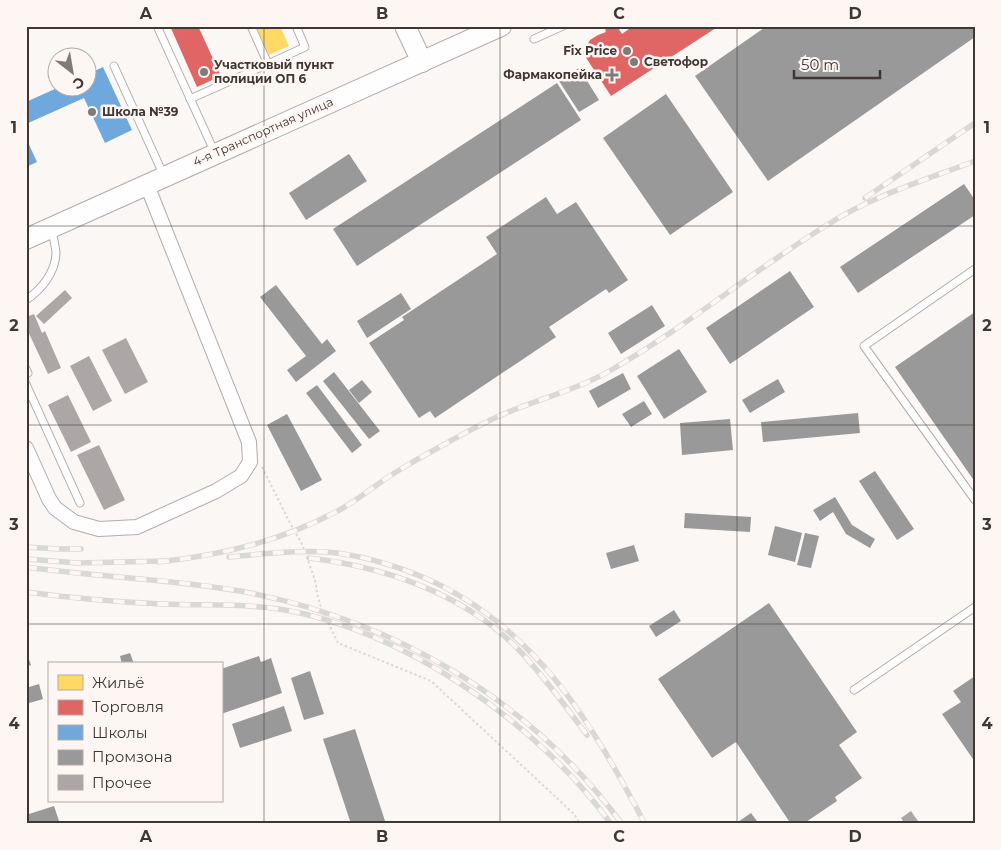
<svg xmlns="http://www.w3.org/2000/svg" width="1001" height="850" viewBox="0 0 1001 850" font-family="Montserrat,sans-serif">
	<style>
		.homes { fill: #ffd966 }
		.shops { fill: #e06666 }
		.schools { fill: #6fa8dc }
		.industry { fill: #999 }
		.building { fill: #aca6a6 }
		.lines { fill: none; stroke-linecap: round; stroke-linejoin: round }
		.service-casing { stroke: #b2acaa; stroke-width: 9 }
		.minor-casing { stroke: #b2acaa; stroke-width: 16 }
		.secondary-casing { stroke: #b2acaa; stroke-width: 22 }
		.path { stroke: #dad8d7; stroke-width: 2; stroke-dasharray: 2.5 2.5; stroke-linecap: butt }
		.service { stroke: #fefefe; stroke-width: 7 }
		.minor { stroke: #fefefe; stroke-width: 14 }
		.secondary { stroke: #fefefe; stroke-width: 20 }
		.rail-casing { stroke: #d9d8d7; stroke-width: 5.5 }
		.rail { stroke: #fef6f2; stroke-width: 4; stroke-dasharray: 11; stroke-linecap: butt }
		.grid { fill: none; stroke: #3f3734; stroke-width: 1; stroke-opacity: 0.55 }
		.poi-dot { fill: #817a78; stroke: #fef6f2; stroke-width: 2 }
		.labels { text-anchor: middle; stroke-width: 5; stroke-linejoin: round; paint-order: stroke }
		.poi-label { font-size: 12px; font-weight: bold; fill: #3f3734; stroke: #fef6f2; text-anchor: start }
		.street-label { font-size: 12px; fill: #3f3734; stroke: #fef6f2 }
		.neatline { fill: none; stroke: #3f3734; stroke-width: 2 }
		.grid-label { font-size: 16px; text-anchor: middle; font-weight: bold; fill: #3f3734 }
	</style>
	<rect width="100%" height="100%" fill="#fbf7f5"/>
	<polygon class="homes" points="256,26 280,26 289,46 269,55"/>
	<g class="shops">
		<polygon points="170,26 198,26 221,76 197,87"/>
		<polygon points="610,26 617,26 622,34 633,26 719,26 611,96 583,53 590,40 598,35 606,32 605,30"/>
	</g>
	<g class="schools">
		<polygon points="103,67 132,130 105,143 84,98 26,124 26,102 57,88 88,88 88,74"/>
		<polygon points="26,138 37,162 26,167"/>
	</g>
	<g class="industry">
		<polygon points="767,26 975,26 975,37 768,181 695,76"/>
		<polygon points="579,68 599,100 579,112 559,81"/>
		<polygon points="557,83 581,120 357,266 333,229"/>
		<polygon points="666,94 733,192 670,235 603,138"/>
		<polygon points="349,154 367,181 306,220 289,193"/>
		<polygon points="964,184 975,200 975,215 858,293 840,267"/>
		<polygon points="546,197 557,214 576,202 628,280 609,293 606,289 549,327 556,337 435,418 430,411 419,418 369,343 404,320 402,317 497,254 486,237"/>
		<polygon points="790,271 814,307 730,364 706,328"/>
		<polygon points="276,285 322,344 327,339 336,351 296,382 287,370 306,356 260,297"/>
		<polygon points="401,293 411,309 367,338 357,321"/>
		<polygon points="652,305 665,326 621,354 608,333"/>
		<polygon points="975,312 975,482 895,367"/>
		<polygon points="679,349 707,392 664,419 637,376"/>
		<polygon points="334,372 380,431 369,439 323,381"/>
		<polygon points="623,373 631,389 598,408 589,391"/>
		<polygon points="778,379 785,392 750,413 742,400"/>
		<polygon points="362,380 372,392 359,403 349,390"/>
		<polygon points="317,385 362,445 352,453 306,393"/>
		<polygon points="644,401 652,414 631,427 622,414"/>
		<polygon points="858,413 860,433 763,442 761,422"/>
		<polygon points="287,414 322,480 301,491 267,425"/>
		<polygon points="730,419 733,450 682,455 680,423"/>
		<polygon points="875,471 914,529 897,540 859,481"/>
		<polygon points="835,497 852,525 875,539 870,548 846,534 833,512 820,521 813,510"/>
		<polygon points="685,513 751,517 750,532 684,528"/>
		<polygon points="775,526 802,533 795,562 768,555"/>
		<polygon points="805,533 819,536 811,568 797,565"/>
		<polygon points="634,545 639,561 611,569 606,553"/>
		<polygon points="769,603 857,732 839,745 862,778 835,797 837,801 803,824 791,824 736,742 712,758 658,679"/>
		<polygon points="674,610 681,621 656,637 649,626"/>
		<polygon points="26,651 31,665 26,667"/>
		<polygon points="130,653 134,664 122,664 120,656"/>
		<polygon points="259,656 261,662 271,658 282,693 221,714 221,669"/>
		<polygon points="310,671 324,714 304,720 291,678"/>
		<polygon points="975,676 975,762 942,714 961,702 953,691"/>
		<polygon points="39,684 43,699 26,704 26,688"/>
		<polygon points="284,706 292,731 240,748 232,724"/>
		<polygon points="355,729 386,824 351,824 323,739"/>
		<polygon points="54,806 60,824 26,824 26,815"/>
		<polygon points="751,813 759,824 735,824"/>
	</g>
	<g class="building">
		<polygon points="65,290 72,298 44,324 36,316"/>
		<polygon points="34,314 42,333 45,331 61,368 48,374 26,327 26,317"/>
		<polygon points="126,338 148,382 125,394 102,350"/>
		<polygon points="89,356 112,401 93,411 70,366"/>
		<polygon points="68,395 91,442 71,452 48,405"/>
		<polygon points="99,445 125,500 104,510 77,455"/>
		<polygon points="911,811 920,824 905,824 901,818"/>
	</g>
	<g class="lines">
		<g class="service-casing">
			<g id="service">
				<polyline points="157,26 215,153"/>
				<polyline points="534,39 563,26"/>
				<polyline points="268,64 305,47 296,26"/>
				<polyline points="114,66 164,176"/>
				<polyline points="190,99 268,64 251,26"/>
				<polyline points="975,269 864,346 975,500"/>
				<path d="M 26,300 C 41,290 55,273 56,254 C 56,247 53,238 52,230"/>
				<polyline points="26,369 28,373 26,374"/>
				<polyline points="26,384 80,503"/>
				<polyline points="854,690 975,607"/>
			</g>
		</g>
		<g class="minor-casing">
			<polyline id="minor" points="26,448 49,499 55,508 74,522 99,529 137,527 216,491 241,476 250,462 249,442 147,185"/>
		</g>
		<g class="secondary-casing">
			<g id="secondary">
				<polyline points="405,26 422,62"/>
				<polyline points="26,239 501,26"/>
			</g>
		</g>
		<polyline class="path" points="262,467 290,523 302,544 315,580 318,598 322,610 338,643 431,681 574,814 580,824"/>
		<use href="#service" class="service"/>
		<use href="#minor" class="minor"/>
		<use href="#secondary" class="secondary"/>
		<g class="rail-casing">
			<g id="rail">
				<polyline points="865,198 975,123"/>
				<polyline points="26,547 59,549 81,549"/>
				<path d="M 229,557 C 261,554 294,550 327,552 C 361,555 394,565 425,578 C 536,627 591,722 645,824"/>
				<path d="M 309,558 C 385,567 463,593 518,649 C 544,676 565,706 587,735"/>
				<polyline points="26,559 78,563 164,561"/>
				<path d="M 158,562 C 224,555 285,540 343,508 C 362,497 378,483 396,472 C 409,464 423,456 436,449 C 459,436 482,423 506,413 C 542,398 579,389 613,369 C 687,326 754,270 827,225 C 872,196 925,180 975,161"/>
				<path d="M 26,567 C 97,577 170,579 240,591 C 392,619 530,699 622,824"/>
				<path d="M 26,592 C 71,598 116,602 162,604 C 201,606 240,603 279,609 C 402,628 539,724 611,824"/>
			</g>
		</g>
		<use href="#rail" class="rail"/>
	</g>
	<path class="grid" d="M 264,26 L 264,824M 500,26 L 500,824M 737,26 L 737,824M 26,226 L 975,226M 26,425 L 975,425M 26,624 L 975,624"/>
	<g class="poi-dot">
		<circle cx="627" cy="51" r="5"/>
		<circle cx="634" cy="62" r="5"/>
		<circle cx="204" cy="72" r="5"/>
		<path d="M609.5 67.5h5v5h5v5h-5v5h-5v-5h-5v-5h5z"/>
		<circle cx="92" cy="112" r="5"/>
	</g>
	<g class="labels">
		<g class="poi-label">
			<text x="617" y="55" text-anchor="end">Fix Price</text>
			<text x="644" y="66">Светофор</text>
			<text x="214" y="69">Участковый пункт<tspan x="214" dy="14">полиции ОП 6</tspan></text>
			<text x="602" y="79" text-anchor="end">Фармакопейка</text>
			<text x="102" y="116">Школа №39</text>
		</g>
		<g class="street-label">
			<text transform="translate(263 132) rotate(-24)" y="4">4-я Транспортная улица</text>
		</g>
	</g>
	<rect width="1001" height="850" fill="none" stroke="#fef6f2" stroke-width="55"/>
	<rect x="48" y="662" width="175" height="140" fill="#fef6f2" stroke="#b2aaa6"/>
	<rect x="58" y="675" width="25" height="15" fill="#ffd966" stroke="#b2aaa6"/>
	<text x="92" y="688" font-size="15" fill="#3f3734">Жильё</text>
	<rect x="58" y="700" width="25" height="15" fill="#e06666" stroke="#b2aaa6"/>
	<text x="92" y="712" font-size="15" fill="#3f3734">Торговля</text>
	<rect x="58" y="725" width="25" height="15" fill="#6fa8dc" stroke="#b2aaa6"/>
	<text x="92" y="738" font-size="15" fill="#3f3734">Школы</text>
	<rect x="58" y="750" width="25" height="15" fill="#999999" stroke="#b2aaa6"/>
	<text x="92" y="762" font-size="15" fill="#3f3734">Промзона</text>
	<rect x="58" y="775" width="25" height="15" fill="#aca6a6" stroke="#b2aaa6"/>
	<text x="92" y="788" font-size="15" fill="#3f3734">Прочее</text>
	<g transform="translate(72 72) rotate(149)"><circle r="24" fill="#fef6f2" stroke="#b2aaa6"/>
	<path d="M0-4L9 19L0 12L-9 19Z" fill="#817a78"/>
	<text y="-8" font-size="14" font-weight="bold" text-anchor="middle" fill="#3f3734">С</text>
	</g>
	<path d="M794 70v8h86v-8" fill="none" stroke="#3f3734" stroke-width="2.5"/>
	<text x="801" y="70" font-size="15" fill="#3f3734" stroke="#fef6f2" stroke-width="4" paint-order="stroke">50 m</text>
	<rect x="28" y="28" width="946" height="794" class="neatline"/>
	<g class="grid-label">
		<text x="146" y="19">A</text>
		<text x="382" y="19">B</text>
		<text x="619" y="19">C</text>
		<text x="855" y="19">D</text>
		<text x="14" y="133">1</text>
		<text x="987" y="133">1</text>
		<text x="14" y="331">2</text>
		<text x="987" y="331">2</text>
		<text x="14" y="530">3</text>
		<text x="987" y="530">3</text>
		<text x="14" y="729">4</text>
		<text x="987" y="729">4</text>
		<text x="146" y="842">A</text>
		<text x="382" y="842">B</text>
		<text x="619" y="842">C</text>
		<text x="855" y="842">D</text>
	</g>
</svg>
